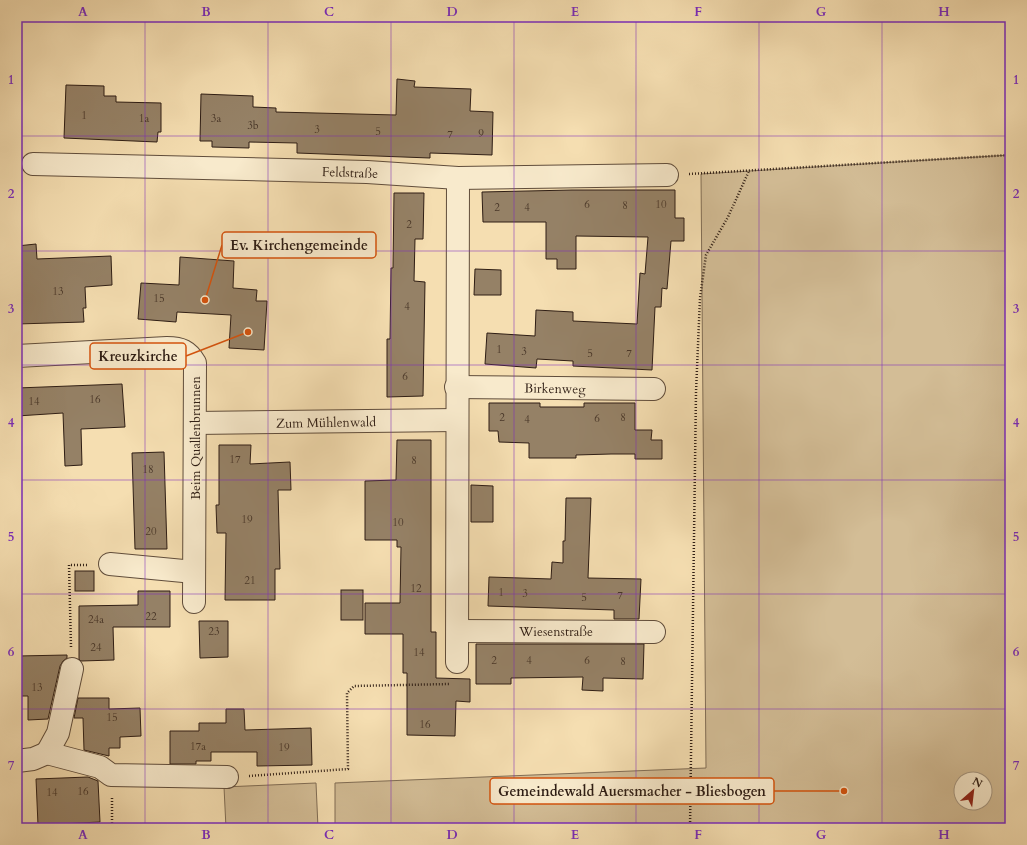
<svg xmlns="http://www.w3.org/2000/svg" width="1027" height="845" viewBox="0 0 1027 845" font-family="Cardo,serif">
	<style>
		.green { fill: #d3bd96; stroke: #806d55; fill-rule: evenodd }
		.building { fill: #958166; stroke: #2e1d14 }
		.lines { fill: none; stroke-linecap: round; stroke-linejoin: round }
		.minor-casing { stroke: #604d3b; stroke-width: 24 }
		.path { stroke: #2e1d14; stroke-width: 2.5; stroke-dasharray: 1 2; stroke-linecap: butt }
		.minor { stroke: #f8eacc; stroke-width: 22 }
		.grid { fill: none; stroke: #7b2cbf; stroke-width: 1; stroke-opacity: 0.55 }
		.labels { text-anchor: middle; stroke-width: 3; stroke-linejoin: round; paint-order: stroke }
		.number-label { font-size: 11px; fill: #483628 }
		.street-label { font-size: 13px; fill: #2e1d14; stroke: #f8eacc }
		.leader { fill: none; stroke: #d5530d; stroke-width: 1.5 }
		.callout-dot { fill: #d5530d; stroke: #f8eacc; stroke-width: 1.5 }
		.callout { fill: #f8eacc; stroke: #d5530d; stroke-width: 1.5 }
		.callout-label { font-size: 14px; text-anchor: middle; font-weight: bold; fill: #2e1d14 }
		.neatline { fill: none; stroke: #7b2cbf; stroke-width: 1.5 }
		.grid-label { font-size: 13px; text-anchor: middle; font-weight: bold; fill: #7b2cbf }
	</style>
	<rect width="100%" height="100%" fill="#f5deb1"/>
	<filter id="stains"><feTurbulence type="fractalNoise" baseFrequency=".005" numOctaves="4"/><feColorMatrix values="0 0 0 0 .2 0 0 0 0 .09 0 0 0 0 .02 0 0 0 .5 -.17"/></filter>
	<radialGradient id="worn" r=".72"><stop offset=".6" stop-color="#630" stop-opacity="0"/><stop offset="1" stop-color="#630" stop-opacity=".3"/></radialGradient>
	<g class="green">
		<path d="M 1010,155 L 1010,828 L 335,828 L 335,783 L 706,768 L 701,174 ZM 961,779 L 985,779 L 985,803 L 961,803 Z"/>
		<polygon points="316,783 318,828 226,828 224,787"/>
	</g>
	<g class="building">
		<polygon points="397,79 415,81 414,87 471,89 470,111 493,112 492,155 430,153 430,158 297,153 297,143 249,142 249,148 212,147 212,141 200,141 201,94 253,96 253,107 276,108 276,112 396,115"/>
		<polygon points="66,85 104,86 104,96 116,96 116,102 161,103 161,132 158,132 157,142 64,138"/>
		<polygon points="572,190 675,190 675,218 684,218 684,241 671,241 667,289 662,288 661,307 655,307 652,370 573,366 573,361 537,359 536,368 485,364 487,333 535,336 536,310 573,312 573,321 637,324 640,273 645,274 648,237 576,236 576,269 557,269 557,259 546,259 546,222 483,222 482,192"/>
		<polygon points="394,193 424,193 423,239 415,239 414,281 425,282 423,396 387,397 387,339 390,339 391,268 393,268"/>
		<polygon points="36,244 37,259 111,256 112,285 85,287 86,308 83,308 84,322 17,324 17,246"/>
		<polygon points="180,257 234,261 233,288 257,290 256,301 267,301 264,350 229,348 231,315 177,312 176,322 138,319 141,283 179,285"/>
		<polygon points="475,269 501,270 501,295 474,295"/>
		<polygon points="122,384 125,427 81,429 82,465 65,466 63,413 17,416 17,388"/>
		<polygon points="489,403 540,403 540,407 584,407 584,403 635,403 635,430 652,430 651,440 662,440 662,459 635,459 635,454 611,454 576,455 576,458 529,458 529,443 499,442 498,431 489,431"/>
		<polygon points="397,440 431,440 431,632 436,632 436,678 470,679 470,702 456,701 455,736 407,735 407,673 403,673 403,634 365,634 365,603 400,603 401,547 397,547 397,540 365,540 365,481 396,480"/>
		<polygon points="219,445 251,445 250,464 290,462 291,490 278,490 280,569 275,569 275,600 225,600 226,533 217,533 216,505 219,505"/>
		<polygon points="164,452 167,549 135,549 132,453"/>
		<polygon points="471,485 493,486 493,522 471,522"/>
		<polygon points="566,498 591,498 588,578 641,579 639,619 614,619 614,610 488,606 489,577 551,579 552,562 563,563 563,541 565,541"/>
		<rect x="75" y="571" width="19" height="20"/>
		<rect x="341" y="590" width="22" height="30"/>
		<polygon points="138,591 170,591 170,627 113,627 114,660 81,661 79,659 79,606 138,605"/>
		<polygon points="199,621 228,621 228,657 200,658"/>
		<polygon points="476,644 644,644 643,679 603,678 603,691 582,690 583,677 511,678 511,684 476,684"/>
		<polygon points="67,655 67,658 63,661 60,666 48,719 28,720 28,696 19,696 18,656"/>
		<polygon points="78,698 109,698 109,709 140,708 141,736 120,737 120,748 109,748 109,756 84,750 83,718 74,718"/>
		<polygon points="226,709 244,709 245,730 311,728 312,765 257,766 257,752 211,752 211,761 196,761 196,764 170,764 170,731 199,731 199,723 226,723"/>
		<polygon points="88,777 98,781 100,822 38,825 36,779"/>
	</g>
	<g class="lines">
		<g class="minor-casing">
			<g id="minor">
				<polyline points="33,164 367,172 458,178 667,175"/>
				<path d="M 17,356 L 167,348 C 181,348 188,351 195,363 L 194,602"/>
				<polyline points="456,387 654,389"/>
				<polyline points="195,423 457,420"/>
				<polyline points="110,564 194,572"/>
				<polyline points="458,631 654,632"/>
				<polyline points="457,662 458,178"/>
				<polyline points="47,753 100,767 111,775 227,777"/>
				<polyline points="47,753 58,733 72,669"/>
				<polyline points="17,761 33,759 47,753"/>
			</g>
		</g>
		<g class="path">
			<polyline points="689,174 1010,155"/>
			<polyline points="71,647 69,565 88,565"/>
			<polyline points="249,776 348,769 347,693 354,686 450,684"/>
			<polyline points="112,798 112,828"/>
			<polyline points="690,828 696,392 700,298 706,255 728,217 749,171"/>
		</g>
		<use href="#minor" class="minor"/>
	</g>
	<path class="grid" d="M 145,17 L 145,828M 268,17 L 268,828M 391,17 L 391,828M 514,17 L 514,828M 636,17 L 636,828M 759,17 L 759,828M 882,17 L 882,828M 17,136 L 1010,136M 17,251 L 1010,251M 17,365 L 1010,365M 17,480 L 1010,480M 17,594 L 1010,594M 17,709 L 1010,709"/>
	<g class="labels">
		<g class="number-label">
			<text x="84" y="119">1</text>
			<text x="144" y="122">1a</text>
			<text x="216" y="122">3a</text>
			<text x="253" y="129">3b</text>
			<text x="317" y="133">3</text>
			<text x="378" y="135">5</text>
			<text x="481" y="137">9</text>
			<text x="450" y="138">7</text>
			<text x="587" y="208">6</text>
			<text x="661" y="208">10</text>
			<text x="625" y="209">8</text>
			<text x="497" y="211">2</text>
			<text x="527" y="211">4</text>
			<text x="409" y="228">2</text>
			<text x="58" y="295">13</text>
			<text x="159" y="302">15</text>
			<text x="407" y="310">4</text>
			<text x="499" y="353">1</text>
			<text x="524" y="355">3</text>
			<text x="590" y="357">5</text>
			<text x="629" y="357">7</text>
			<text x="405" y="380">6</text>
			<text x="95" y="403">16</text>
			<text x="34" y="405">14</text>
			<text x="502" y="421">2</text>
			<text x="623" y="421">8</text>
			<text x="597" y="422">6</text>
			<text x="527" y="423">4</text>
			<text x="235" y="463">17</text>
			<text x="414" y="464">8</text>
			<text x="148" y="473">18</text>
			<text x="247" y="523">19</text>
			<text x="398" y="526">10</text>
			<text x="151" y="535">20</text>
			<text x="250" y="584">21</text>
			<text x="416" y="592">12</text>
			<text x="501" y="596">1</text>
			<text x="525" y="597">3</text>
			<text x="620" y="599">7</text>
			<text x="584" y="601">5</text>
			<text x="151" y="620">22</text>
			<text x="96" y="623">24a</text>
			<text x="214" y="635">23</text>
			<text x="96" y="651">24</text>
			<text x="419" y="656">14</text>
			<text x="494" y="664">2</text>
			<text x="529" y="664">4</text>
			<text x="587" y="664">6</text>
			<text x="623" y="665">8</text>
			<text x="37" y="691">13</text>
			<text x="112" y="721">15</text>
			<text x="425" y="728">16</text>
			<text x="198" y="750">17a</text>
			<text x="284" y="751">19</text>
			<text x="83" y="795">16</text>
			<text x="52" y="796">14</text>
		</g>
		<g class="street-label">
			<text transform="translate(350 172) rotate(2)" y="5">Feldstraße</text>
			<text transform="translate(555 388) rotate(1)" y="5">Birkenweg</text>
			<text transform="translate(326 422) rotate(-1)" y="5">Zum Mühlenwald</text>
			<text transform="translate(195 438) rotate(-90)" y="5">Beim Quallenbrunnen</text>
			<text x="556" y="636">Wiesenstraße</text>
		</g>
	</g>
	<path class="leader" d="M205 300L222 245M248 332L186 356M844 791L774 791"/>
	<g class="callout-dot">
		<circle cx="205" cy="300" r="4"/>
		<circle cx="248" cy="332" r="4"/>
		<circle cx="844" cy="791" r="4"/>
	</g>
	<g class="callout">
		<rect x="222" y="232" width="154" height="26" rx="4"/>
		<rect x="90" y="343" width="96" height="26" rx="4"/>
		<rect x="490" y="778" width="284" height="26" rx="4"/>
	</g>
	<g class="callout-label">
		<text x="299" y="250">Ev. Kirchengemeinde</text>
		<text x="138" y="361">Kreuzkirche</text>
		<text x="632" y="796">Gemeindewald Auersmacher - Bliesbogen</text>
	</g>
	<rect width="1027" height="845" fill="none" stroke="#f5deb1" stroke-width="44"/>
	<g transform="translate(973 791) rotate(28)"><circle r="19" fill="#f8eacc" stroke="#a79882"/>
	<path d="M0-3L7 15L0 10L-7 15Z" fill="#8f2418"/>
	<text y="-6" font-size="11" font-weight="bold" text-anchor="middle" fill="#2e1d14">N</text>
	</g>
	<rect x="22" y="22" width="983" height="801" class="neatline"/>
	<g class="grid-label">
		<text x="83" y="16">A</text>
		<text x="206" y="16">B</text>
		<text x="329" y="16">C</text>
		<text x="452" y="16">D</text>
		<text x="575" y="16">E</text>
		<text x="698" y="16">F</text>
		<text x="821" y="16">G</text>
		<text x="944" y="16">H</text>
		<text x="11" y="84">1</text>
		<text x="1016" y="84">1</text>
		<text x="11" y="198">2</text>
		<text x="1016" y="198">2</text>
		<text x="11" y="313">3</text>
		<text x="1016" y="313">3</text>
		<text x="11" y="427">4</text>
		<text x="1016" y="427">4</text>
		<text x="11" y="541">5</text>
		<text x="1016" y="541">5</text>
		<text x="11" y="656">6</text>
		<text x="1016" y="656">6</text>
		<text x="11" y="770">7</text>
		<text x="1016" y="770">7</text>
		<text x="83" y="839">A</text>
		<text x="206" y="839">B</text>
		<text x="329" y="839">C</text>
		<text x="452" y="839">D</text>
		<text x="575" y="839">E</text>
		<text x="698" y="839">F</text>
		<text x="821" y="839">G</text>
		<text x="944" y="839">H</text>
	</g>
	<rect width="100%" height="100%" filter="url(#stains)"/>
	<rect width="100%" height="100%" fill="url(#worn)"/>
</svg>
